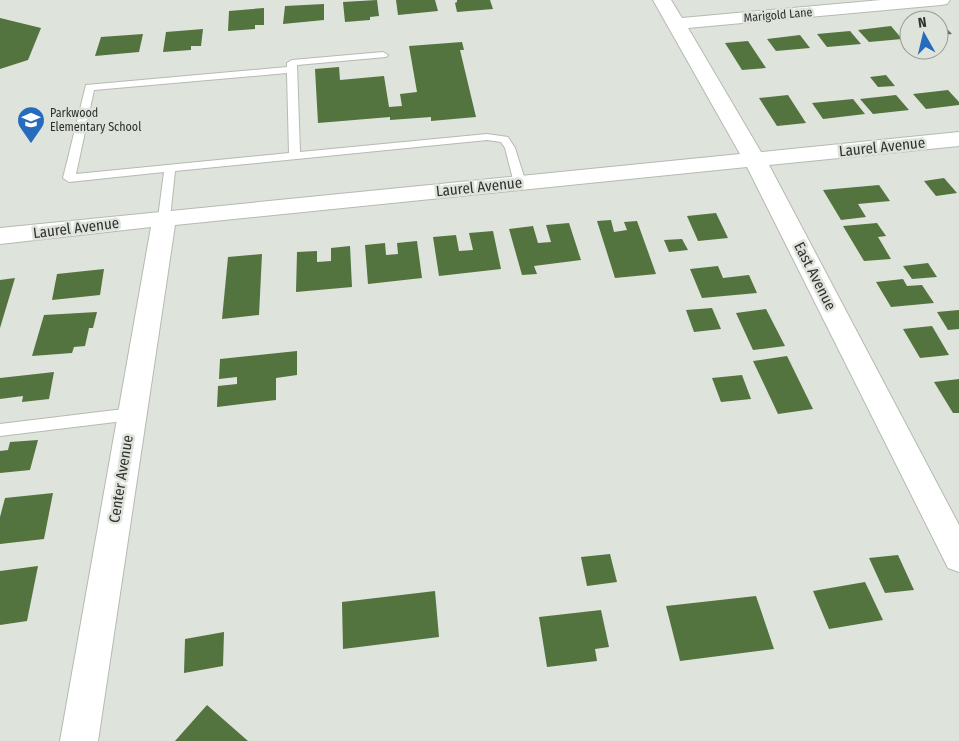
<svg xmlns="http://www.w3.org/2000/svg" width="959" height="741" viewBox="0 0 959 741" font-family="'Fira Sans Condensed',sans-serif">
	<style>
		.building { fill: #53733f }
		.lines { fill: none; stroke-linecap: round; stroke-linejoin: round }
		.lane-casing { stroke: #b5bab2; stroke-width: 2 }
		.street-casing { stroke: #b5bab2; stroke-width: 2 }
		.lane { fill: #fff; fill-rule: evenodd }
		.street { fill: #fff; fill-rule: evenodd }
		.labels { text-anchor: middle; stroke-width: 5; stroke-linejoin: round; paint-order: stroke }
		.far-street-label { font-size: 12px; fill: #30322f; stroke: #dee3db }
		.far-poi-label { font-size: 12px; fill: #30322f; stroke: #dee3db; text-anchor: start }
		.street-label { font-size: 15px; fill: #30322f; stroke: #dee3db }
	</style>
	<rect width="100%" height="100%" fill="#dee3db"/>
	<g class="building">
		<polygon points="377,0 379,16 370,17 370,20 345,22 343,2"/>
		<polygon points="396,0 435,0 438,11 398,15"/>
		<polygon points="457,0 490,0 493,9 457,12 455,3 457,2"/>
		<polygon points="324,4 324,20 283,24 285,6"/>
		<polygon points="264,8 264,25 255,25 255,29 228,31 229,11"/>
		<polygon points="0,18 41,28 28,60 0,69"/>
		<polygon points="939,21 952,34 939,35"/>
		<polygon points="891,26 902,39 869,42 858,30"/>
		<polygon points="203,29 201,46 191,46 191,50 163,52 166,32"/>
		<polygon points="850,31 861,44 827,47 817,34"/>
		<polygon points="143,34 139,52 95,56 101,37"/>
		<polygon points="800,35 810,48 776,51 767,39"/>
		<polygon points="748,41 766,68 742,70 725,43"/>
		<polygon points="462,42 464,50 460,50 476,117 431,121 431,117 390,120 390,117 318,123 315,69 339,67 340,80 384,76 389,107 402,106 400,94 417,92 409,46"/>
		<polygon points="886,75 895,86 878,87 870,77"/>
		<polygon points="948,90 959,102 959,105 926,109 913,94"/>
		<polygon points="788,95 806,123 777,126 759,98"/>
		<polygon points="896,95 909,110 873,114 860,99"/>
		<polygon points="853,99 865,114 823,119 812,103"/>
		<polygon points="944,178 957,193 936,196 924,181"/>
		<polygon points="879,185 890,201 858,204 866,217 841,220 823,190"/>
		<polygon points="716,213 728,238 698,241 687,216"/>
		<polygon points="611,220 614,232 627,230 624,222 637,221 656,274 615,278 597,221"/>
		<polygon points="569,223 581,260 534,266 537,274 522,275 509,229 533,226 538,243 551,242 546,225"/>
		<polygon points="877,223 886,236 878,237 891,259 864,261 843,226"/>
		<polygon points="493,231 501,269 439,276 433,237 456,235 459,251 473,250 469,233"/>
		<polygon points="682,239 688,250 669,252 664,240"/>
		<polygon points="417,241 422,278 368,284 365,245 385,243 386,255 398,254 397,243"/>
		<polygon points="350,246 352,287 296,292 297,252 317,251 317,262 331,261 331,248"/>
		<polygon points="262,254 259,315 222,319 228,257"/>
		<polygon points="928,263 937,277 912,279 903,266"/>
		<polygon points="718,266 723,278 749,275 757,293 702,298 690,269"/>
		<polygon points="104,269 100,295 52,300 57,274"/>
		<polygon points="15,278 0,328 0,280"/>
		<polygon points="903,279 907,286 922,285 934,303 891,307 876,282"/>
		<polygon points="712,308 721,329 694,332 686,310"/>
		<polygon points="766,309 785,346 753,350 736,313"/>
		<polygon points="959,310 959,329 948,330 937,312"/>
		<polygon points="97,312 93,328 89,328 85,346 74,347 72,353 32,356 44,315"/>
		<polygon points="932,326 949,355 920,358 903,329"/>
		<polygon points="297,351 297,375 276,378 276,400 217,407 218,386 237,384 237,377 219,379 220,359"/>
		<polygon points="787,356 813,409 778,414 753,361"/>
		<polygon points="54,372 49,399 22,402 23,396 0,399 0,378"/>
		<polygon points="742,375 751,399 721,402 712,378"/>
		<polygon points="959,379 959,413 953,413 934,382"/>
		<polygon points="38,440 30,470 0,473 0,451 8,450 10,442"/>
		<polygon points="53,493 44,539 0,544 0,517 5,498"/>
		<polygon points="610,554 617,582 587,586 581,557"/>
		<polygon points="898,555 914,590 885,593 869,558"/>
		<polygon points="38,566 27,621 0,625 0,571"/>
		<polygon points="865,582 883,620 829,629 813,591"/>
		<polygon points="435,591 439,637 343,649 342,602"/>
		<polygon points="756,596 774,649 680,661 666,606"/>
		<polygon points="601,610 609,647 595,649 597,661 547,667 539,617"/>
		<polygon points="224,632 223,666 184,673 185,639"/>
		<polygon points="207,705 248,741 175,741"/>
	</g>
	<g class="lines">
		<g class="lane-casing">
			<g id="lane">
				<path d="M 383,52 L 388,55 L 386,57 L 297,65 L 300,152 L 487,134 L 508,137 L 515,148 L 526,183 L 524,186 L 516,186 L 514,183 L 505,148 L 501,142 L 487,140 L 175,171 L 170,218 L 164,222 L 158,218 L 164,172 L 69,182 L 63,178 L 86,85 L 287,67 L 287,63 L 292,60 ZM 287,73 L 289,153 L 76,174 L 94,90 Z"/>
				<polygon points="132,408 137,410 139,414 137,418 132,420 0,436 0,424"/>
			</g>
		</g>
		<g class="street-casing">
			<polygon id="street" points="653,0 671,0 682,18 881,0 950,0 947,4 941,5 688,28 761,152 959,132 959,146 769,165 959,525 959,572 948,568 747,167 175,225 98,741 60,741 151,227 0,244 0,228 740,154"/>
		</g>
		<use href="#lane" class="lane"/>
		<use href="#street" class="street"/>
	</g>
	<defs>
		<g id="school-pin" transform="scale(1.4375)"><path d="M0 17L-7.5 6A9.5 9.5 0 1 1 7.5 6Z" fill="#276bbc" stroke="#dee3db"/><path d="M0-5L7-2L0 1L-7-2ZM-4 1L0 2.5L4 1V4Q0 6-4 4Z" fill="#fff"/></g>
	</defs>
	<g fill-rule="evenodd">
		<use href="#school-pin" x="31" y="120"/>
	</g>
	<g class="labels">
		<g class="far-street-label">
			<text transform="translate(778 15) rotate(-5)" y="4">Marigold Lane</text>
		</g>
		<g class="far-poi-label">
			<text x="50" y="117">Parkwood<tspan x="50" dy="14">Elementary School</tspan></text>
		</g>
		<g class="street-label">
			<text transform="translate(882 147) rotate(-6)" y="5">Laurel Avenue</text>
			<text transform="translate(479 187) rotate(-6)" y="5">Laurel Avenue</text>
			<text transform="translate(76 228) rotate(-7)" y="5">Laurel Avenue</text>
			<text transform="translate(815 276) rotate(63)" y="5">East Avenue</text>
			<text transform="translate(121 479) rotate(-81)" y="5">Center Avenue</text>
		</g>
	</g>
	<g transform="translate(924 35) rotate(352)"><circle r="24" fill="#dee3db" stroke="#989c96"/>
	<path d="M0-4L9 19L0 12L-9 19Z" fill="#276bbc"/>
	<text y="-8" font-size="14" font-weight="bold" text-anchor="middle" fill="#30322f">N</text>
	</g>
</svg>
